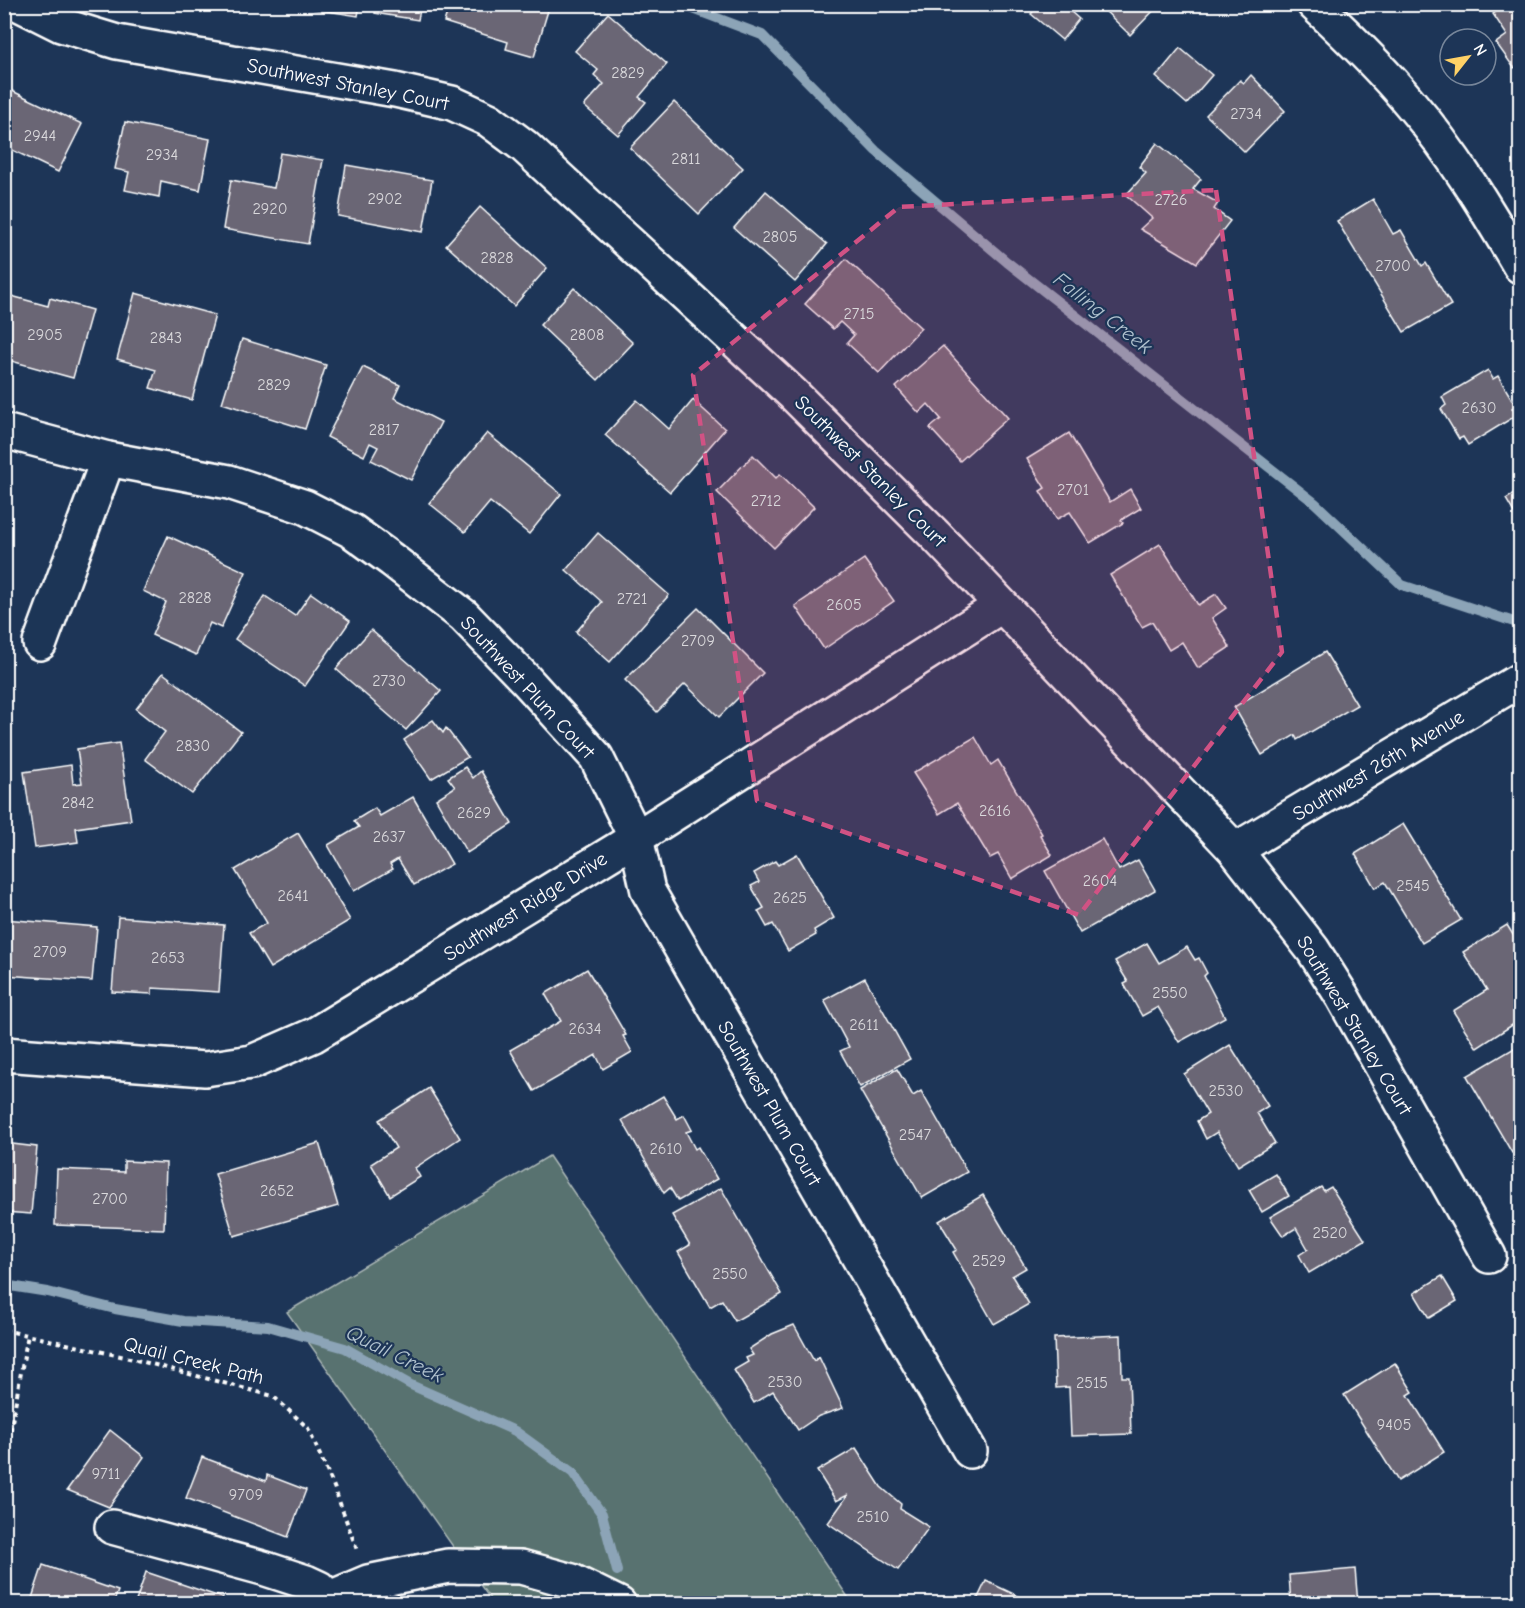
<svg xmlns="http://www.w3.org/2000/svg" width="1525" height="1608" viewBox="0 0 1525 1608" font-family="'Comic Neue',sans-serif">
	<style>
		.green { fill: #58726f; stroke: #acb8b7; stroke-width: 1.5 }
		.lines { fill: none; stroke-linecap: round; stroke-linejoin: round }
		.stream { stroke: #8ca4b7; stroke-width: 10 }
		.building { fill: #6a6675; stroke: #fff; stroke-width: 1.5 }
		.minor-casing { stroke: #fff; stroke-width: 38 }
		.path { stroke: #fff; stroke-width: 4; stroke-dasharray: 4.5 4.5; stroke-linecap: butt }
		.minor { stroke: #1d3557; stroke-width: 33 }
		.marked { fill: #d15284; fill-opacity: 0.2; stroke: #d15284; stroke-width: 4.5; stroke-dasharray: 12 8; stroke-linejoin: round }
		.labels { text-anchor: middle; stroke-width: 4.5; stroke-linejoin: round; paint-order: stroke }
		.number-label { font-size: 16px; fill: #dad9dc }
		.street-label { font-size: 20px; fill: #fff; stroke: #1d3557 }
		.water-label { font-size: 21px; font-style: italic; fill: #b2c3cf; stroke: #1d3557 }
	</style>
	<rect width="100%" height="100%" fill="#1d3557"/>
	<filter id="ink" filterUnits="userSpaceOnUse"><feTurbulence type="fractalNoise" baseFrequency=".0167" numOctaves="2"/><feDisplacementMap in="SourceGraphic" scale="12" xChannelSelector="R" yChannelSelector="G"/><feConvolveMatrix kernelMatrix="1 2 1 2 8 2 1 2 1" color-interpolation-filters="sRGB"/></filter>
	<g filter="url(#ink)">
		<polygon class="green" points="549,1156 852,1603 493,1603 287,1312"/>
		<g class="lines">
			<g class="stream">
				<polyline points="680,4 762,35 876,151 1007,262 1315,503 1402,585 1520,624"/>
				<polyline points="4,1285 48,1292 115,1309 183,1321 268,1326 345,1348 411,1385 515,1431 573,1473 602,1514 617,1571"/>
			</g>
		</g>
		<g class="building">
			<polygon points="315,4 360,4 358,16 314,9"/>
			<polygon points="376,4 421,4 418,20 375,13"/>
			<polygon points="450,4 550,4 534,57 506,49 508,42 444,22"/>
			<polygon points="1039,4 1062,4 1079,19 1062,40 1031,14"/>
			<polygon points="1098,4 1160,4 1130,35"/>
			<polygon points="1506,4 1520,4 1520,63 1514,68 1496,43 1507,35 1493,14"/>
			<polygon points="608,13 667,64 639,97 646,102 618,135 584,106 604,84 594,75 598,70 575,51"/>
			<polygon points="1180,48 1212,75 1187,104 1156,77"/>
			<polygon points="1251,75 1285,111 1245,152 1206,115 1240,80 1244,83"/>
			<polygon points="8,89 82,124 58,172 4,146 4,97"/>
			<polygon points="674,102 743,168 699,214 630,148"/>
			<polygon points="125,122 210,139 200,190 161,181 159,197 125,190 129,172 115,169"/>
			<polygon points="1157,143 1201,179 1193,189 1218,203 1214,209 1230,221 1197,263 1140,229 1152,218 1126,195 1146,173 1139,167"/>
			<polygon points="280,153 323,160 308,244 223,229 231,180 274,188"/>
			<polygon points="346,165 432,180 423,232 338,216"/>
			<polygon points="766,191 827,244 795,282 734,228"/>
			<polygon points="1373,199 1393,234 1401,230 1422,266 1426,263 1451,305 1404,332 1337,221"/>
			<polygon points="480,207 547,268 514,306 446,245"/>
			<polygon points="846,259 921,328 879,373 847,343 854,335 840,322 833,329 805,304"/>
			<polygon points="574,288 633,343 598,380 540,325"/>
			<polygon points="135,293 215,315 192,400 150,388 156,370 117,359"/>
			<polygon points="4,294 48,306 50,298 92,310 73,378 4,359"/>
			<polygon points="242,339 326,365 305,429 222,403"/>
			<polygon points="943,346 1008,418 960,461 930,428 941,419 928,404 919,413 896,387"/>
			<polygon points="363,367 400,385 394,398 441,422 411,480 371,460 378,447 370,443 364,456 327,437"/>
			<polygon points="1488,370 1493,379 1498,376 1516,406 1512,408 1517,415 1468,445 1463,437 1459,439 1441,409 1446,405 1442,397"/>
			<polygon points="637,400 669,429 693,400 725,429 670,492 605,435"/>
			<polygon points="487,433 561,494 529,534 490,502 465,532 429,503"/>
			<polygon points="1069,433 1110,502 1130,489 1141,508 1121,520 1123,523 1090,543 1070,512 1057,519 1040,491 1045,488 1027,459"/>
			<polygon points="753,455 776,478 780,474 814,507 774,548 717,492"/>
			<polygon points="1520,490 1520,523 1506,499"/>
			<polygon points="598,533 669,595 610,662 576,632 602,602 566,570"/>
			<polygon points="168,536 246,572 221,628 210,623 196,655 152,635 166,602 143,591"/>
			<polygon points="1160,544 1198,605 1216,594 1226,608 1212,618 1230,647 1198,668 1182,642 1169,650 1152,622 1142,627 1110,575"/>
			<polygon points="864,559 894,601 824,649 795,606"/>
			<polygon points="311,593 350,621 305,686 235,639 265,596 295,616"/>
			<polygon points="698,608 763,673 719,717 685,684 657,712 625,680"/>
			<polygon points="371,630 441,691 406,730 336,669"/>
			<polygon points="1325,652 1357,705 1297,740 1295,735 1262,755 1234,707"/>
			<polygon points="163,673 241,732 192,794 145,759 165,732 136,709"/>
			<polygon points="433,720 443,733 446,728 468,757 431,779 404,740"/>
			<polygon points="975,737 991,765 998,760 1042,834 1040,835 1052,855 1012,879 998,854 990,858 957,803 939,814 913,773"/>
			<polygon points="119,743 131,820 76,828 78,842 35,848 24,772 71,765 73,784 82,783 77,749"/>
			<polygon points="465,767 473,778 481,771 512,824 467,853 436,799 455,787 448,778"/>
			<polygon points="413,797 452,864 414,885 398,859 390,864 393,869 354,891 328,845 359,827 354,821 375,808 380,816"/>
			<polygon points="1403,824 1461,920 1422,943 1385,882 1375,888 1355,854"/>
			<polygon points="298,833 350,920 270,968 249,933 267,923 235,870"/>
			<polygon points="1102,839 1119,870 1138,860 1155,890 1080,933 1045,871"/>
			<polygon points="797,854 834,918 814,930 816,935 788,951 773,924 767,927 758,911 764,908 751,886 759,882 754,873 775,861 778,865"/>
			<polygon points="118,917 224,925 219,992 152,988 152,994 112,992"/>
			<polygon points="4,919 97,927 92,981 4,975"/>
			<polygon points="1507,925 1520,946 1520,1020 1477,1048 1453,1011 1487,990 1463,952"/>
			<polygon points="1147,943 1159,963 1187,947 1195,960 1199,958 1207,973 1204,976 1225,1017 1179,1042 1158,1007 1142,1016 1124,984 1128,982 1115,961"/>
			<polygon points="587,969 626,1035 623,1036 632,1052 603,1069 596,1055 534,1091 510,1050 561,1021 545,994"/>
			<polygon points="865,978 910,1059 860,1087 840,1051 849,1047 824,1000"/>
			<polygon points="1230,1045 1268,1106 1257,1113 1275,1143 1238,1166 1217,1132 1206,1139 1197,1121 1208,1114 1184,1074"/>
			<polygon points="1516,1047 1520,1056 1520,1148 1512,1153 1467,1076"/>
			<polygon points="897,1069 913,1096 921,1091 967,1172 922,1198 860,1090"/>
			<polygon points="429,1088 460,1138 415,1168 420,1177 390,1196 371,1164 396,1148 379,1120"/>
			<polygon points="663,1096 677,1119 684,1115 692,1130 686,1132 695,1149 698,1147 717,1179 678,1201 670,1188 664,1193 622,1120"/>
			<polygon points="4,1143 37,1147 31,1214 4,1212"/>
			<polygon points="319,1143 338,1206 234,1236 215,1174"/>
			<polygon points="124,1161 166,1163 164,1229 55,1225 57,1169 124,1172"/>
			<polygon points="1276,1174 1289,1196 1262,1212 1249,1190"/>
			<polygon points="1321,1187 1324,1191 1331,1187 1365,1240 1309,1273 1299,1255 1308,1249 1296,1228 1283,1236 1270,1217"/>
			<polygon points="721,1188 782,1294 735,1321 722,1300 710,1307 678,1252 690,1245 672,1215"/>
			<polygon points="983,1195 1026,1268 1012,1276 1029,1304 994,1324 953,1252 957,1250 939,1221"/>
			<polygon points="1442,1276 1457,1301 1429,1318 1414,1293"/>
			<polygon points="794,1325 814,1361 819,1357 843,1408 819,1416 798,1430 773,1391 754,1403 734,1370 748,1362 746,1358 753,1355 749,1349 772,1334"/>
			<polygon points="1121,1335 1122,1377 1129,1377 1131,1434 1071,1436 1069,1387 1056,1388 1054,1338"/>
			<polygon points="1395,1363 1413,1392 1408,1395 1444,1452 1398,1481 1344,1395"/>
			<polygon points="110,1430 144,1457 109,1507 67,1490"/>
			<polygon points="856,1448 881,1487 901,1504 900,1509 929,1527 898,1570 828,1523 848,1495 836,1501 817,1471"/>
			<polygon points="202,1457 266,1481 267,1475 306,1490 288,1537 186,1498"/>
			<polygon points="43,1565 118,1591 113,1604 30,1604"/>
			<polygon points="1355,1569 1358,1604 1291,1604 1289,1575"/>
			<polygon points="146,1572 223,1598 221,1604 135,1604"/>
			<polygon points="986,1581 1035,1604 975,1604"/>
		</g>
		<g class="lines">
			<g class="minor-casing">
				<g id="minor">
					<polyline points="19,4 61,25 117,42 395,90 452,103 489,120 524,146 792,393 935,535 1235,850 1313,950 1342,996 1489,1256"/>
					<path d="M 1314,4 C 1347,35 1381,68 1410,103 C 1453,153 1487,210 1520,266"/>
					<polyline points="4,431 108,459 229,482 305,507 352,531 392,560 464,616 526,680 596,757 636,838 648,891 970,1451"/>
					<polyline points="40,643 108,459"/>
					<polyline points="1235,850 1520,680"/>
					<polyline points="4,1054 205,1069 252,1062 314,1035 636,838 1001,606"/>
					<polyline points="112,1527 263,1568 306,1582 319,1588 334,1604"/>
					<polyline points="320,1604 330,1598 368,1582 448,1566 521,1567 572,1581 619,1604"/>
				</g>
			</g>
			<g class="path">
				<polyline points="4,1330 125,1357 273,1396 308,1428 334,1487 357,1550"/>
				<polyline points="4,1466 28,1334"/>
			</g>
			<use href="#minor" class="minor"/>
		</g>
	</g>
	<path class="marked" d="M 1216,190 L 1282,652 L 1079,915 L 757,801 L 693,375 L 899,207 Z"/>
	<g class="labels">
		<g class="number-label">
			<text x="628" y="78">2829</text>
			<text x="1246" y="119">2734</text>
			<text x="40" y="141">2944</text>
			<text x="162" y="160">2934</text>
			<text x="686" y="164">2811</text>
			<text x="385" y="204">2902</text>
			<text x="1171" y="205">2726</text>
			<text x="270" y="214">2920</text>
			<text x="780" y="242">2805</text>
			<text x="497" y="263">2828</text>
			<text x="1393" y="271">2700</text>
			<text x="859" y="319">2715</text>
			<text x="45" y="340">2905</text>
			<text x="587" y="340">2808</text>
			<text x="166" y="343">2843</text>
			<text x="274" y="390">2829</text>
			<text x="1479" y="413">2630</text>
			<text x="384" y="435">2817</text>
			<text x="1073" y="495">2701</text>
			<text x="766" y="506">2712</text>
			<text x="195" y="603">2828</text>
			<text x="632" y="604">2721</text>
			<text x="844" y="610">2605</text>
			<text x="698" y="646">2709</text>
			<text x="389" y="686">2730</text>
			<text x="193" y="751">2830</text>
			<text x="78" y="808">2842</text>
			<text x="995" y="816">2616</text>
			<text x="474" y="818">2629</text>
			<text x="389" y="842">2637</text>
			<text x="1100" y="886">2604</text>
			<text x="1413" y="891">2545</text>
			<text x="293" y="901">2641</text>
			<text x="790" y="903">2625</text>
			<text x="50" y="957">2709</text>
			<text x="168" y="963">2653</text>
			<text x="1170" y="998">2550</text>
			<text x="864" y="1030">2611</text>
			<text x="585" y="1034">2634</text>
			<text x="1226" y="1096">2530</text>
			<text x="915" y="1140">2547</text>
			<text x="666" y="1154">2610</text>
			<text x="277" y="1196">2652</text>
			<text x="110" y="1204">2700</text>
			<text x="1330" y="1238">2520</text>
			<text x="989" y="1266">2529</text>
			<text x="730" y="1279">2550</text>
			<text x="785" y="1387">2530</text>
			<text x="1092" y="1388">2515</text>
			<text x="1394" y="1430">9405</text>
			<text x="106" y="1479">9711</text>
			<text x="246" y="1500">9709</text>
			<text x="873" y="1522">2510</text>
		</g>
		<g class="street-label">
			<text transform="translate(348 84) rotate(11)" y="7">Southwest Stanley Court</text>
			<text transform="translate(871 471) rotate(45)" y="7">Southwest Stanley Court</text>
			<text transform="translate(528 687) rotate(47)" y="7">Southwest Plum Court</text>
			<text transform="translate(1378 765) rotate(-31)" y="7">Southwest 26th Avenue</text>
			<text transform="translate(525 906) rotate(-32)" y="7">Southwest Ridge Drive</text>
			<text transform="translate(1355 1025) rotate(59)" y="7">Southwest Stanley Court</text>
			<text transform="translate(770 1103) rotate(60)" y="7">Southwest Plum Court</text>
			<text transform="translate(194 1360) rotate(14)" y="7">Quail Creek Path</text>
		</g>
		<g class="water-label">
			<text transform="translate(1103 313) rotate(38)" y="7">Falling Creek</text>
			<text transform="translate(395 1354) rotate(26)" y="7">Quail Creek</text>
		</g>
	</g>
	<rect width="1525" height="1608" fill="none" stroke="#1d3557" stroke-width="24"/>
	<rect x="12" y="12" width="1501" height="1584" fill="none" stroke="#fff" stroke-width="2" filter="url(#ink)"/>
	<g transform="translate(1468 57) rotate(59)"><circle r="28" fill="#1d3557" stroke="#77869a" stroke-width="1.5"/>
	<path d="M0-4.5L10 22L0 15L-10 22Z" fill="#ffd166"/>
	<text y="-9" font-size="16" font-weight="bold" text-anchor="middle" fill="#ffffff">N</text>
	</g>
</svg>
